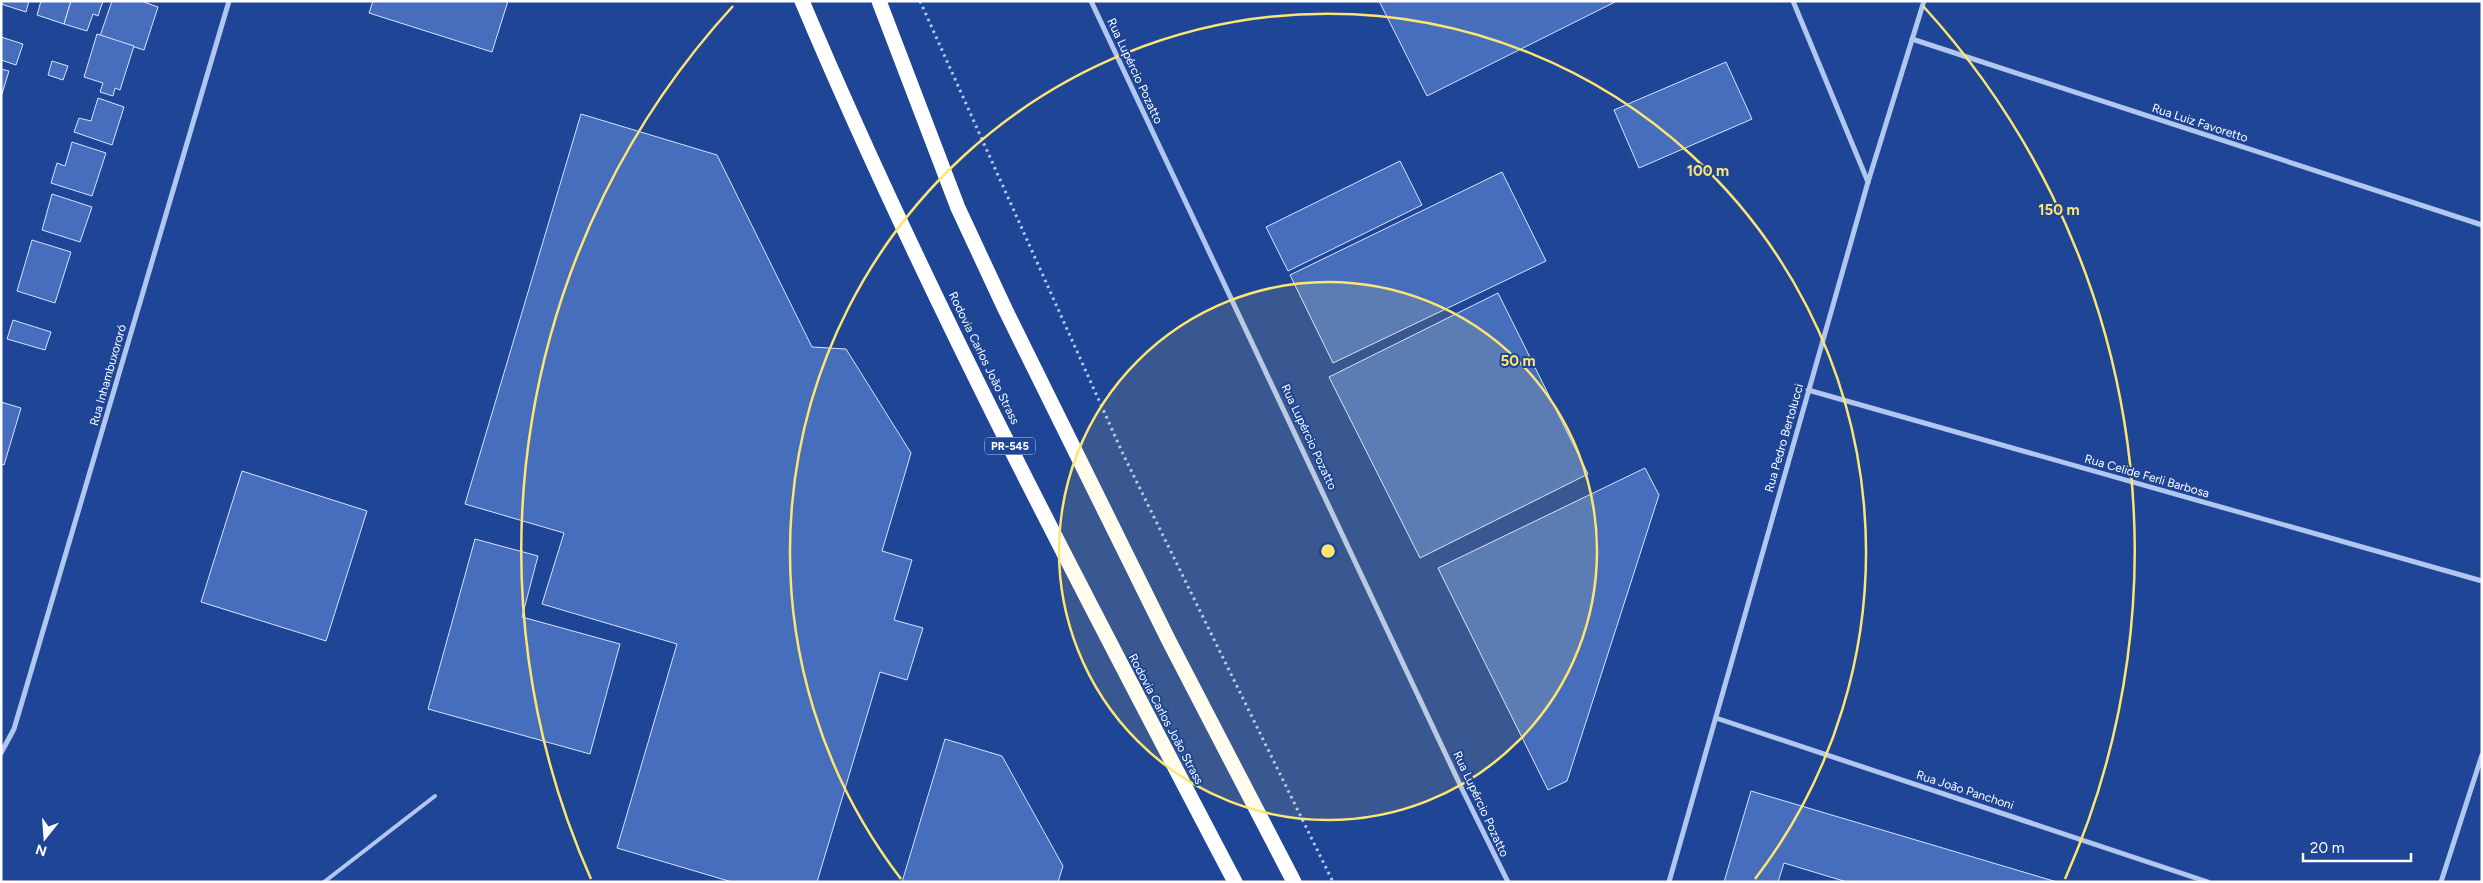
<svg xmlns="http://www.w3.org/2000/svg" width="2483" height="883" viewBox="0 0 2483 883" font-family="Figtree,sans-serif">
	<style>
		.building { fill: #466ebd; stroke: #d8e4fb }
		.lines { fill: none; stroke-linecap: round; stroke-linejoin: round }
		.path { stroke: #b2c7ef; stroke-width: 3; stroke-dasharray: 2.5 4; stroke-linecap: butt }
		.lane { stroke: #b2c7ef; stroke-width: 4 }
		.street { stroke: #b2c7ef; stroke-width: 5 }
		.highway { stroke: #fff; stroke-width: 15 }
		.ring { fill: none; stroke: #fee571; stroke-width: 2.5 }
		.labels { text-anchor: middle; stroke-width: 4; stroke-linejoin: round; paint-order: stroke }
		.shield { fill: #1e4596; stroke: #bcc7e0; stroke-width: 1 }
		.shield-label { font-size: 11px; font-weight: bold; fill: #fff }
		.street-label { font-size: 12px; fill: #fff; stroke: #1e4596 }
		.centre { fill: #fee571; stroke: #1e4596; stroke-width: 2.5 }
		.ring-label { font-size: 15px; text-anchor: middle; font-weight: bold; fill: #fee571; stroke: #1e4596; stroke-width: 4; stroke-linejoin: round; paint-order: stroke }
	</style>
	<rect width="100%" height="100%" fill="#1e4596"/>
	<g class="building">
		<polygon points="1,1 29,1 26,12 1,4"/>
		<polygon points="41,1 71,1 64,24 37,15"/>
		<polygon points="71,1 103,1 98,16 93,14 87,31 64,24"/>
		<polygon points="112,1 141,1 158,7 144,50 100,36"/>
		<polygon points="373,1 508,1 492,52 369,13"/>
		<polygon points="1379,1 1617,1 1427,96"/>
		<polygon points="97,34 134,46 120,90 115,88 113,96 100,92 103,83 84,77"/>
		<polygon points="1,37 23,44 16,65 1,60"/>
		<polygon points="52,61 68,66 63,80 48,75"/>
		<polygon points="1726,62 1752,119 1639,168 1614,110"/>
		<polygon points="1,69 9,71 1,97"/>
		<polygon points="98,98 124,107 112,145 74,132 79,118 91,121"/>
		<polygon points="581,114 717,155 812,347 846,349 911,453 882,551 912,560 894,620 923,628 907,680 880,672 817,882 732,882 617,848 677,644 542,604 564,533 465,504"/>
		<polygon points="72,142 106,153 92,196 51,183 57,163 65,166"/>
		<polygon points="1400,161 1422,205 1288,271 1266,227"/>
		<polygon points="1502,172 1546,261 1333,363 1290,275"/>
		<polygon points="52,194 92,207 80,242 42,230"/>
		<polygon points="32,240 71,252 55,303 17,291"/>
		<polygon points="1498,293 1588,474 1420,558 1329,377"/>
		<polygon points="13,320 51,332 45,350 7,339"/>
		<polygon points="1,402 21,408 4,465 1,464"/>
		<polygon points="1645,468 1659,495 1567,781 1548,790 1438,568"/>
		<polygon points="242,471 367,511 326,641 201,602"/>
		<polygon points="475,539 538,556 522,617 620,644 590,754 428,709"/>
		<polygon points="945,739 1002,756 1063,866 1058,882 902,882"/>
		<polygon points="1751,791 2057,882 1847,882 1784,863 1778,882 1724,882"/>
	</g>
	<g class="lines">
		<polyline class="path" points="920,1 1123,454 1333,882"/>
		<polyline class="lane" points="324,882 435,796"/>
		<g class="street">
			<polyline points="1091,1 1463,791 1508,882"/>
			<polyline points="1793,1 1868,182"/>
			<polyline points="1912,39 2482,225"/>
			<polyline points="1808,390 2482,581"/>
			<polyline points="1716,718 2208,882"/>
			<polyline points="1,753 14,729 229,1"/>
			<polyline points="1669,882 1868,182 1924,1"/>
			<polyline points="2441,882 2482,755"/>
		</g>
		<g class="highway">
			<path d="M 802,1 C 929,302 1083,592 1235,882"/>
			<polyline points="879,1 958,208 1006,311 1169,641 1294,882"/>
		</g>
	</g>
	<circle cx="1328" cy="551" r="269" fill="#fee571" fill-opacity=".12"/>
	<g class="ring">
		<circle cx="1328" cy="551" r="269"/>
		<path d="M901 879A538 538 0 1 1 1755 879"/>
		<path d="M591 879A807 807 0 0 1 733 6M1923 6A807 807 0 0 1 2065 879"/>
	</g>
	<g class="labels">
		<rect class="shield" x="985" y="437.5" width="50" height="17" rx="4"/>
		<g class="shield-label">
			<text x="1010" y="450">PR-545</text>
		</g>
		<g class="street-label">
			<text transform="translate(1135 71) rotate(65)" y="4">Rua Lupércio Pozatto</text>
			<text transform="translate(2200 123) rotate(18)" y="4">Rua Luiz Favoretto</text>
			<text transform="translate(984 358) rotate(64)" y="4">Rodovia Carlos João Strass</text>
			<text transform="translate(108 375) rotate(-74)" y="4">Rua Inhambuxororó</text>
			<text transform="translate(1309 437) rotate(65)" y="4">Rua Lupércio Pozatto</text>
			<text transform="translate(1784 438) rotate(-74)" y="4">Rua Pedro Bertolucci</text>
			<text transform="translate(2147 476) rotate(16)" y="4">Rua Celide Ferli Barbosa</text>
			<text transform="translate(1166 719) rotate(62)" y="4">Rodovia Carlos João Strass</text>
			<text transform="translate(1965 790) rotate(18)" y="4">Rua João Panchoni</text>
			<text transform="translate(1481 804) rotate(65)" y="4">Rua Lupércio Pozatto</text>
		</g>
	</g>
	<circle cx="1328" cy="551" r="8" class="centre"/>
	<g class="ring-label">
		<text x="1708" y="176">100 m</text>
		<text x="2059" y="215">150 m</text>
		<text x="1518" y="366">50 m</text>
	</g>
	<rect width="2483" height="883" fill="none" stroke="#ffffff" stroke-width="5"/>
	<g transform="translate(45 838) rotate(197)" stroke="#1e4596" stroke-width="4" paint-order="stroke">
	<path d="M0-4L9 19L0 12L-9 19Z" fill="#ffffff"/>
	<text y="-8" font-size="14" font-weight="bold" text-anchor="middle" fill="#ffffff">N</text>
	</g>
	<path d="M2303 853v8h108v-8" fill="none" stroke="#ffffff" stroke-width="2.5"/>
	<text x="2310" y="853" font-size="15" fill="#ffffff" stroke="#1e4596" stroke-width="4" paint-order="stroke">20 m</text>
</svg>
